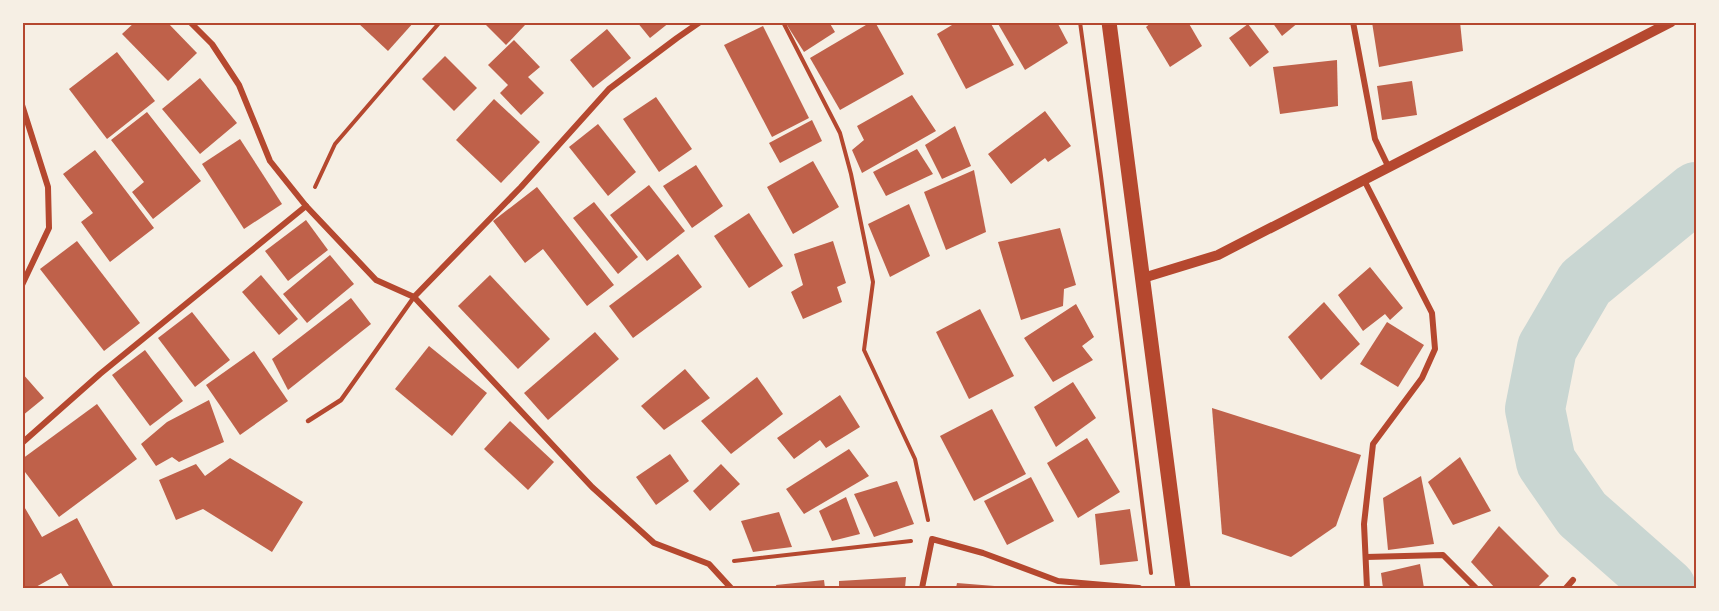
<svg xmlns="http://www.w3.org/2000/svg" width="1719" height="611" viewBox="0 0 1719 611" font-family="Mulish,sans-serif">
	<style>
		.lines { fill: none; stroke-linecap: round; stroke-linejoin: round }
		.river { stroke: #c9d6d2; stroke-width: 60 }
		.building { fill: #bf614a }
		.path { stroke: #b5482f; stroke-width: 4 }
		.service { stroke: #b5482f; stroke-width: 4.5 }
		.minor { stroke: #b5482f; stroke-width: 6 }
		.tertiary { stroke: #b5482f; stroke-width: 10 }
		.primary { stroke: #b5482f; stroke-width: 15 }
		.neatline { fill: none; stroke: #b5482f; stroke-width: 2 }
	</style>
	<rect width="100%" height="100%" fill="#f6efe4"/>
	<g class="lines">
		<polyline class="river" points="1666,588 1582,514 1546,462 1535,409 1547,348 1585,283 1696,192"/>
	</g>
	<g class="building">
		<polygon points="135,22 167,22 197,53 168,81 122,34"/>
		<polygon points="357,22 414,22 388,51"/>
		<polygon points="483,22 523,22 525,25 506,45"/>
		<polygon points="637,22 670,22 650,38"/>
		<polygon points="785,22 829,22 835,32 804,52"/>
		<polygon points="871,22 875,22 904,74 840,110 810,58"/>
		<polygon points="957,22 990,22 1014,65 966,89 937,34"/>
		<polygon points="997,22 1057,22 1068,43 1025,70"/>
		<polygon points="1152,22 1188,22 1202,46 1170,67 1146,27"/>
		<polygon points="1272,22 1299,22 1282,36"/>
		<polygon points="1372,22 1460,22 1463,51 1379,67"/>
		<polygon points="1248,24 1269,52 1250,67 1229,38"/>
		<polygon points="763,26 809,118 772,137 724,45"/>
		<polygon points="607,29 631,58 593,88 570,60"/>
		<polygon points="514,40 540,67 528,77 544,93 521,115 500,93 508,85 488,65"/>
		<polygon points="117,52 155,101 107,139 69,89"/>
		<polygon points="445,56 477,88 454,111 422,79"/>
		<polygon points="1337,60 1338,106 1280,114 1273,67"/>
		<polygon points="200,78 237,123 200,154 162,109"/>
		<polygon points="1412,81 1417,115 1382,120 1377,86"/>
		<polygon points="912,95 936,131 862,173 852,150 864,140 857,126"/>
		<polygon points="656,97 692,149 659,172 623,119"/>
		<polygon points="494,99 540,142 501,183 456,140"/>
		<polygon points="1045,111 1071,146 1048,162 1045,158 1011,184 988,154"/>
		<polygon points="147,112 201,181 153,219 132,192 144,182 111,140"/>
		<polygon points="812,120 822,141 780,163 769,143"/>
		<polygon points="598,124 636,172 608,196 569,147"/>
		<polygon points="955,126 971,166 942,179 925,145"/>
		<polygon points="240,139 282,204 244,229 202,164"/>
		<polygon points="917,149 933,174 886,196 873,172"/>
		<polygon points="95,150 154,228 110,262 81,222 93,213 63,174"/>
		<polygon points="813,161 839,207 793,234 767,187"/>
		<polygon points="696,165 723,206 692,228 663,186"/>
		<polygon points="974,170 986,232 946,250 924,192"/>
		<polygon points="649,185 685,231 647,261 610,215"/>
		<polygon points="537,187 614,285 587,306 543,249 525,263 493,221"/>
		<polygon points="594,202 638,257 618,274 573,218"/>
		<polygon points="909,204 930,256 890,277 868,224"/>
		<polygon points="749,213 783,266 749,288 714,236"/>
		<polygon points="306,220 328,250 288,281 265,251"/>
		<polygon points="1060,228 1076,285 1064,289 1063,306 1021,320 998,242"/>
		<polygon points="77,241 140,323 104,351 40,269"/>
		<polygon points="833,241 846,283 837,287 842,302 803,319 791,292 803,285 794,254"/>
		<polygon points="678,254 702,287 633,338 609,306"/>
		<polygon points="330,255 354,284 307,323 283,294"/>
		<polygon points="1370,267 1403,308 1390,320 1385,314 1363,331 1338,295"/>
		<polygon points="261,275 298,319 279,335 242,292"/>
		<polygon points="490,275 550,339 518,369 458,306"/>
		<polygon points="351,298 371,324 288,390 272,359"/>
		<polygon points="1324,302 1360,344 1321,380 1288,337"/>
		<polygon points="1076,304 1094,337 1082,346 1093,360 1053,382 1024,338"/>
		<polygon points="980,309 1014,376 969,399 936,332"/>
		<polygon points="192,312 230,360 195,387 158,338"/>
		<polygon points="1387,322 1424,345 1398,387 1360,364"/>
		<polygon points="595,332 619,359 548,420 524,393"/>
		<polygon points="429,346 487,393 452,436 395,389"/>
		<polygon points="145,350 183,401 150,426 112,375"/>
		<polygon points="254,351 288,401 240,435 206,385"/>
		<polygon points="685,369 710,398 664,430 641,406"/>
		<polygon points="22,373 44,398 22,416"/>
		<polygon points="757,377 783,414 731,454 701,421"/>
		<polygon points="1073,382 1096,418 1056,447 1034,407"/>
		<polygon points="840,395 860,427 826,448 820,440 794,459 777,438"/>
		<polygon points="209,400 224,442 179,462 172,457 156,466 141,444 167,422"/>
		<polygon points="97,404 137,459 59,517 22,468 22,459"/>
		<polygon points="1212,408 1361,455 1336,526 1291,557 1222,534"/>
		<polygon points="992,409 1026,474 974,501 940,436"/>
		<polygon points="510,421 554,462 528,490 484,449"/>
		<polygon points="1087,438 1120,492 1078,518 1047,463"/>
		<polygon points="849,449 869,476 804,514 786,489"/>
		<polygon points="670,454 689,481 656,505 636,477"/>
		<polygon points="1460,457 1491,511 1453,525 1428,482"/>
		<polygon points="230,458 303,502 272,552 203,509 176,520 159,480 196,464 205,476"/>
		<polygon points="721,464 740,484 710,511 693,491"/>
		<polygon points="1421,476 1434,544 1388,550 1383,498"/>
		<polygon points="1031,477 1054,521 1007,545 984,501"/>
		<polygon points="897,481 914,524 874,537 854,494"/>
		<polygon points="846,497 860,534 832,541 819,511"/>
		<polygon points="22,503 42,537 77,518 114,588 70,588 61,573 34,588 22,588"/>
		<polygon points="1130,509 1138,561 1100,565 1095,514"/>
		<polygon points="779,512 792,547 753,552 741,521"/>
		<polygon points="1499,526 1549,576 1537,588 1495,588 1471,562"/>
		<polygon points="1420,564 1424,588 1383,588 1381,573"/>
		<polygon points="906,577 905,588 839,588 839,581"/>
		<polygon points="824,580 825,588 777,588 776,585"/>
		<polygon points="957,583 1007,587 1007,588 956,588"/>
	</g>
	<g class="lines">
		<g class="path">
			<polyline points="783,22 840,133 851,174 873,282 864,350 915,459 928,520"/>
			<polyline points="1080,22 1101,176 1151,573"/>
			<polyline points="315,187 335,144 440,22"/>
			<polyline points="734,561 911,541"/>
		</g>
		<polyline class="service" points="308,421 341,400 414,297"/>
		<g class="minor">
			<polyline points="190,22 212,44 239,85 270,161 306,206 376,280 414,297 592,487 654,543 709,564 731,588"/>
			<polyline points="1353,22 1375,139 1389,168"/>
			<polyline points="22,105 48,187 49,228 22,285"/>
			<polyline points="1364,180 1432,313 1435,349 1422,378 1373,444 1364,524 1367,588"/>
			<polyline points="414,297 521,187 609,89 677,38 700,22"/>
			<polyline points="22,443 100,374 306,206"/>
			<polyline points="1366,557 1443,555 1476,588"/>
			<polyline points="922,588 932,539 983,553 1058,581 1139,588"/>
			<polyline points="1566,588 1573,580"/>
		</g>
		<polyline class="tertiary" points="1143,278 1218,255 1671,22"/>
		<polyline class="primary" points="1109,22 1183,588"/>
	</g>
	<rect width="1719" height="611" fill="none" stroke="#f6efe4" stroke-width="48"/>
	<rect x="24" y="24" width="1671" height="563" class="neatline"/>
</svg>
